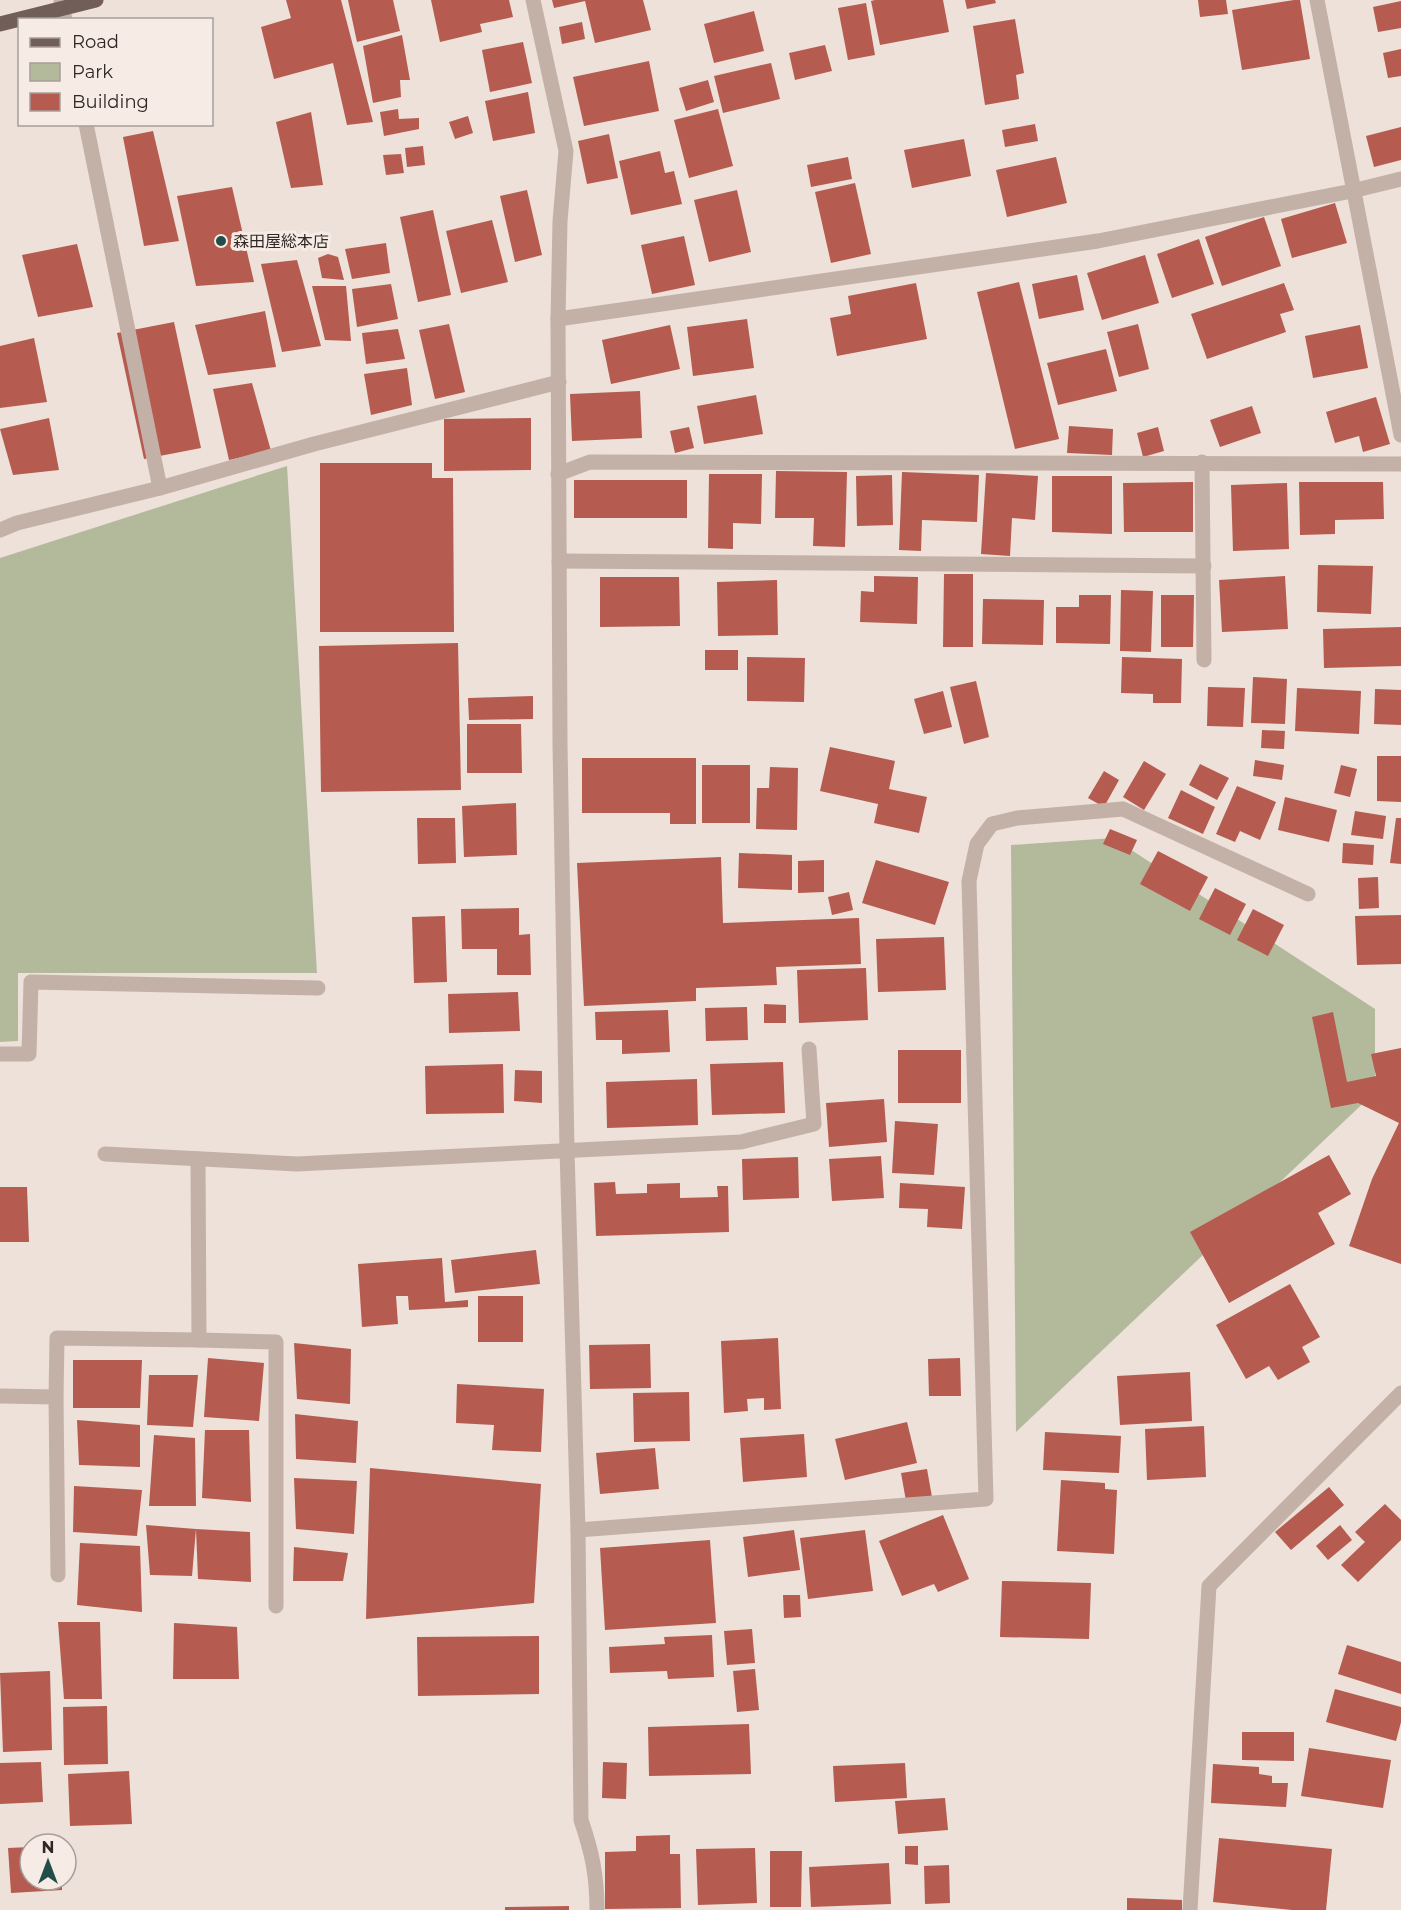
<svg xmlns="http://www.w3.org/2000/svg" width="1401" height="1910" viewBox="0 0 1401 1910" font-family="Montserrat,'Noto Sans JP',sans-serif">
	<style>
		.green { fill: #b3ba9c }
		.building { fill: #b55b4f }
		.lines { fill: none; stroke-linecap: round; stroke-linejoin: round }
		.minor { stroke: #c3b1a7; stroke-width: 15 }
		.major { stroke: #715e59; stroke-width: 15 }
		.poi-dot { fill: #224d4a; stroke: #f6ece5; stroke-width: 2 }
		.labels { text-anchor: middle; stroke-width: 6; stroke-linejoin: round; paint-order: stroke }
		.poi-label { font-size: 16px; fill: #312826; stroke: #f6ece5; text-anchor: start }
	</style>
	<rect width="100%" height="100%" fill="#ede1d9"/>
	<g class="green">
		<polygon points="287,466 317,973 18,973 18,1041 0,1042 0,558"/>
		<polygon points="1113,838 1375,1009 1375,1092 1016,1432 1011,845"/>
	</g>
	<g class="building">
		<polygon points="286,0 341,0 373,122 347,125 333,63 274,79 261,27 291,18"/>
		<polygon points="348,0 393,0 400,31 357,42"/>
		<polygon points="431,0 509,0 513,17 480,24 482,32 440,42"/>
		<polygon points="552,0 643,0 651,30 595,43 585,1 554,8"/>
		<polygon points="875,0 943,0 949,32 880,45 871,1"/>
		<polygon points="965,0 995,0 996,3 967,9"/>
		<polygon points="1198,0 1226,0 1228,14 1200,17"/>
		<polygon points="1294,0 1300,0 1310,59 1242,70 1232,10"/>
		<polygon points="1401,1 1401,28 1378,32 1373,7"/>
		<polygon points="866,3 875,55 848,60 838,8"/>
		<polygon points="754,11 764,51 714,63 704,24"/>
		<polygon points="1015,19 1024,73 1016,75 1019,99 985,105 973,26"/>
		<polygon points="582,22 585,39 562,44 559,27"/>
		<polygon points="402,35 410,80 400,80 401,97 373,103 363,46"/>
		<polygon points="523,42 532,83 490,92 482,50"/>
		<polygon points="825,45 832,71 795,80 789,53"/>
		<polygon points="1401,49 1401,76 1388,78 1383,53"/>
		<polygon points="649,61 659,111 584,126 573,77"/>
		<polygon points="771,63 780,99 723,113 714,76"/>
		<polygon points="708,80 714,102 686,111 679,88"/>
		<polygon points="528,92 535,133 493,141 485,101"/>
		<polygon points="398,109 399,119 419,118 419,129 384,136 380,112"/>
		<polygon points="718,109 733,166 689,178 674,120"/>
		<polygon points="311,112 323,185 291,188 276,122"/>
		<polygon points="468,116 473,133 455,139 449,122"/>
		<polygon points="1035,124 1038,141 1005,147 1002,130"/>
		<polygon points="1401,127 1401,160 1374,167 1366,136"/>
		<polygon points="153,131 179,241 144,246 123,137"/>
		<polygon points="609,134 618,178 587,184 578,141"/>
		<polygon points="964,139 971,176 912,188 904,150"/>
		<polygon points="423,146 425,165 407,167 405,148"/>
		<polygon points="660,151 665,173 674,171 682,204 631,215 619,161"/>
		<polygon points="401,154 404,173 386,175 383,155"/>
		<polygon points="848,157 852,179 811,187 807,165"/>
		<polygon points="1056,157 1067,203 1007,217 996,170"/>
		<polygon points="855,183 871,254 831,263 815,192"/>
		<polygon points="232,187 254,282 196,286 177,196"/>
		<polygon points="527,190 542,255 515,262 500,196"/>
		<polygon points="737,190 751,252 709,262 694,200"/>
		<polygon points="1335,203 1347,243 1292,258 1281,219"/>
		<polygon points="433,210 451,295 418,302 400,217"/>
		<polygon points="1264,217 1281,266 1222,286 1205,237"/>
		<polygon points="492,220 508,282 461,293 446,231"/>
		<polygon points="684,236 695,285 652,294 641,245"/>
		<polygon points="1199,239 1214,284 1172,298 1157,254"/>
		<polygon points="386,243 390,273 352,279 345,249"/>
		<polygon points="77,244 93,307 38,317 22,255"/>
		<polygon points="328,254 338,257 344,280 322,278 318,258"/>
		<polygon points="1145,255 1159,303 1102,320 1087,273"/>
		<polygon points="297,260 321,346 282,352 261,264"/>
		<polygon points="1077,275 1084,310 1039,319 1032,284"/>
		<polygon points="1019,282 1059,439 1015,449 977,292"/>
		<polygon points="916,283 927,339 837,356 830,318 851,314 848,296"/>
		<polygon points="1284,283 1294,310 1280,314 1286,332 1207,359 1191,314"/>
		<polygon points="391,284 398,319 357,327 352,289"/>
		<polygon points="312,286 346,286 351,341 325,340"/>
		<polygon points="265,311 276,367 208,375 195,325"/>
		<polygon points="747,319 754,368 693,376 687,327"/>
		<polygon points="174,322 201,448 144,459 117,333"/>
		<polygon points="449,324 465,392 435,399 419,330"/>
		<polygon points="1138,324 1149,369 1119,377 1107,332"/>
		<polygon points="670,325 680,369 611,384 602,340"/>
		<polygon points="1360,325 1368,368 1313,378 1305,336"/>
		<polygon points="398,329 405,359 366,364 362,333"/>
		<polygon points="34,338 47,402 0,408 0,346"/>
		<polygon points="1106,349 1117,391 1058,405 1047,363"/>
		<polygon points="407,368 412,405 371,415 364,374"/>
		<polygon points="252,383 271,451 229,460 213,389"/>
		<polygon points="640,391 642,438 572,441 570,394"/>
		<polygon points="756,395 763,434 704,444 697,406"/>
		<polygon points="1376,397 1390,444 1363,452 1359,436 1335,443 1326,412"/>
		<polygon points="1252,406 1261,433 1220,447 1210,420"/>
		<polygon points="49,418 59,470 13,475 0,429"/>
		<polygon points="531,418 531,470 444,471 444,419"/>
		<polygon points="1069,426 1113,429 1112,455 1067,453"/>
		<polygon points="689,427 694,448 675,453 670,431"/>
		<polygon points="1158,427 1164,451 1143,457 1137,433"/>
		<polygon points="320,463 432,463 432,478 453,478 454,632 320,632"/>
		<polygon points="776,471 847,472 845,547 813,546 814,518 775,518"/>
		<polygon points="902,472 979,475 977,522 922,520 921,551 899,550"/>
		<polygon points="986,473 1038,476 1035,520 1012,518 1010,556 981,554"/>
		<polygon points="709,474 762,474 761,524 733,523 733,549 708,548"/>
		<polygon points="892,475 893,525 857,526 856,476"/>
		<polygon points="1052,476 1112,476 1112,534 1052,532"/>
		<rect x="574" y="480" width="113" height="38"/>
		<polygon points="1193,482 1193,532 1124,532 1123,483"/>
		<polygon points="1299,482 1383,482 1384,519 1335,520 1335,534 1300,535"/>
		<polygon points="1287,483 1289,549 1233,551 1231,485"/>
		<polygon points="1318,565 1373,566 1371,614 1317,612"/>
		<polygon points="944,574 973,574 973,647 943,647"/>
		<polygon points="874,576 918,577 917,624 860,622 861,591 874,592"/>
		<polygon points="1285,576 1288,629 1222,632 1219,580"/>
		<polygon points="600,577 679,577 680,626 600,627"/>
		<polygon points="777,580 778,635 718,636 717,582"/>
		<polygon points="1121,590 1153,591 1151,652 1120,651"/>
		<polygon points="1079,595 1111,595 1110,644 1056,643 1056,607 1079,607"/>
		<polygon points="1161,595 1194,595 1193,647 1161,647"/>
		<polygon points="983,599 1044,600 1043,645 982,644"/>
		<polygon points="1401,627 1401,666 1324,668 1323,629"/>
		<polygon points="458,643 461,790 321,792 319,646"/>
		<rect x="705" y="650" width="33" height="20"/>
		<polygon points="747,657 805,658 804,702 747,701"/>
		<polygon points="1122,657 1182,659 1181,703 1153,703 1153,694 1121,693"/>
		<polygon points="1253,677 1287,679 1285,724 1251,723"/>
		<polygon points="976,681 989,737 964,744 950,687"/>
		<polygon points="1208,687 1245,688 1243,727 1207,726"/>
		<polygon points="1297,688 1361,691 1359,734 1295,731"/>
		<polygon points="1375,689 1401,690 1401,725 1374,724"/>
		<polygon points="943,691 952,727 924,734 914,699"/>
		<polygon points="533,696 533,719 469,720 468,698"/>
		<polygon points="467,724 521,724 522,773 467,773"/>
		<polygon points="1262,730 1285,731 1284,749 1261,748"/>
		<polygon points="830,747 895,761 889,789 927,797 919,833 874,823 878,804 820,791"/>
		<polygon points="1377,756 1401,756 1401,802 1377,801"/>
		<polygon points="582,758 696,758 696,824 670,824 670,813 582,813"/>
		<polygon points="1255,760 1284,765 1282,780 1253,776"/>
		<polygon points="1144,761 1166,774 1144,810 1123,797"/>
		<polygon points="1200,764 1229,778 1217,800 1189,785"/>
		<rect x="702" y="765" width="48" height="58"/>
		<polygon points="1341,765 1357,769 1350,797 1334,793"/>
		<polygon points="770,767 798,768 797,830 756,829 757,788 769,788"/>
		<polygon points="1104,771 1119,780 1104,807 1088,798"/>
		<polygon points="1237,786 1276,802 1260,840 1240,831 1235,842 1216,834"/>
		<polygon points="1181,790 1215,807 1203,834 1168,818"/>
		<polygon points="1285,797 1337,810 1329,842 1278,830"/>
		<polygon points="516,803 517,855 464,857 462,806"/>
		<polygon points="1355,811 1386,816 1383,839 1351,835"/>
		<polygon points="417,818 455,818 456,863 418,864"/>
		<polygon points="1396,818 1401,818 1401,864 1390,863"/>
		<polygon points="1110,829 1137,840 1130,855 1103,844"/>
		<polygon points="1343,843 1374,845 1373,865 1342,863"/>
		<polygon points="1158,851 1208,877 1190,911 1140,884"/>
		<polygon points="739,853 792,855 792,890 738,888"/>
		<polygon points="721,857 723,923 859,918 861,964 776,967 777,985 696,988 696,1001 584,1006 577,863"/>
		<polygon points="824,860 824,892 798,893 798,861"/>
		<polygon points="876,860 949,882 935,925 862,903"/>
		<polygon points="1378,877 1379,908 1359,909 1358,878"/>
		<polygon points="1215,888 1246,904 1230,935 1199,919"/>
		<polygon points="849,892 853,910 832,915 828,897"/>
		<polygon points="519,908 519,935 530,934 531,975 497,975 497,949 462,949 461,909"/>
		<polygon points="1253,909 1284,925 1268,956 1237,940"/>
		<polygon points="1401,915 1401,964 1357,965 1355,916"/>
		<polygon points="445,916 447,982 414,983 412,917"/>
		<polygon points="944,937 946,990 878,992 876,939"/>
		<polygon points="866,968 868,1020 799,1023 797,970"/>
		<polygon points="518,992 520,1031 449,1033 448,994"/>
		<polygon points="764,1004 786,1005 786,1023 764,1023"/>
		<polygon points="747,1007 748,1040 706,1041 705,1008"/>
		<polygon points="668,1010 670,1052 622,1054 622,1040 596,1040 595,1012"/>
		<polygon points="1333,1012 1347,1082 1376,1076 1371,1054 1401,1048 1401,1264 1349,1246 1372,1179 1399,1123 1358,1103 1331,1108 1312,1017"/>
		<rect x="898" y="1050" width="63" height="53"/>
		<polygon points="783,1062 785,1113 712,1115 710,1064"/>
		<polygon points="503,1064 504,1113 426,1114 425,1066"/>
		<polygon points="515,1070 542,1071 542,1103 514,1101"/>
		<polygon points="697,1079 698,1125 607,1128 606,1082"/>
		<polygon points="884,1099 887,1142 829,1147 826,1103"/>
		<polygon points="895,1121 938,1124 934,1175 892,1173"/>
		<polygon points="1329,1155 1351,1194 1318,1213 1335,1244 1229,1303 1190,1232"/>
		<polygon points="881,1156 884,1198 832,1201 829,1159"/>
		<polygon points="798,1157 799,1198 743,1200 742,1159"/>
		<polygon points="615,1182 616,1194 647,1193 647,1184 680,1183 680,1198 718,1197 717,1186 728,1186 729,1232 596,1236 594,1183"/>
		<polygon points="900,1183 965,1187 962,1229 927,1227 928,1209 899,1208"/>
		<polygon points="0,1187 27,1187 29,1242 0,1242"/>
		<polygon points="536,1250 540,1284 455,1293 451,1260"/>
		<polygon points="442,1258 445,1302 468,1300 468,1307 409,1310 408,1296 396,1296 398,1324 362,1327 358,1264"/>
		<polygon points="1290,1284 1320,1337 1302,1347 1310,1362 1278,1380 1269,1366 1246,1379 1216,1325"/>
		<rect x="478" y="1296" width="45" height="46"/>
		<polygon points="778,1338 781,1409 764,1410 764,1398 747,1399 748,1411 724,1413 721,1341"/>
		<polygon points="294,1343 351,1349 350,1404 297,1399"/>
		<polygon points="650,1344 651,1388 590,1389 589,1345"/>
		<polygon points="208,1358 264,1363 259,1421 204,1417"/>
		<polygon points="960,1358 961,1396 929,1396 928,1359"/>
		<polygon points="73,1360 142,1360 140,1408 73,1408"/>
		<polygon points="1190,1372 1192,1421 1120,1425 1117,1376"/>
		<polygon points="149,1375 198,1375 193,1427 147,1425"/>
		<polygon points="457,1384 544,1389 541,1452 492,1450 494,1425 456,1423"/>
		<polygon points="689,1392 690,1441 634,1442 633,1393"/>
		<polygon points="295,1414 358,1421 356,1463 296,1459"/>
		<polygon points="77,1420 140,1425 140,1467 79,1465"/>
		<polygon points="907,1422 917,1463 845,1480 835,1439"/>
		<polygon points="1204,1426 1206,1477 1147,1480 1145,1429"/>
		<polygon points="205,1430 249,1430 251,1502 202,1498"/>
		<polygon points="1045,1432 1121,1436 1119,1473 1043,1470"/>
		<polygon points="804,1434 807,1477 743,1482 740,1438"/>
		<polygon points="154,1435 195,1438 196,1506 149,1506"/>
		<polygon points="655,1448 659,1489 600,1494 596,1453"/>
		<polygon points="370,1468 541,1484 534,1603 366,1619"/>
		<polygon points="927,1469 932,1497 906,1501 901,1473"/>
		<polygon points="294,1478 357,1481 354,1534 296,1529"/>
		<polygon points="1061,1480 1105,1483 1105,1489 1117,1490 1114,1554 1057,1551"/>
		<polygon points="74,1486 142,1490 137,1536 73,1532"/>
		<polygon points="1329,1487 1344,1505 1291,1550 1275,1532"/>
		<polygon points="1385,1504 1401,1520 1401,1540 1358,1582 1341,1565 1365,1542 1355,1532"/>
		<polygon points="943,1515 969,1579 938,1592 934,1584 902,1596 879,1541"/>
		<polygon points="146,1525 196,1529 192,1576 150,1575"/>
		<polygon points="1340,1525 1352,1540 1328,1560 1316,1546"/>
		<polygon points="196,1529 250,1532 251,1582 198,1579"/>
		<polygon points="794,1530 800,1570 748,1577 743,1537"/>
		<polygon points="865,1530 873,1591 808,1599 800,1538"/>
		<polygon points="710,1540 716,1623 605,1630 600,1548"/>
		<polygon points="80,1543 140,1546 142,1612 77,1605"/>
		<polygon points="294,1547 348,1553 343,1581 293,1581"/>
		<polygon points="1002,1581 1091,1583 1089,1639 1000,1637"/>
		<polygon points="783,1595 800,1595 801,1617 784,1618"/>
		<polygon points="58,1622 100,1622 102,1699 64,1699"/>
		<polygon points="174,1623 237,1627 239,1679 173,1679"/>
		<polygon points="752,1629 755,1663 727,1665 724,1631"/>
		<polygon points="712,1635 714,1677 668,1679 667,1671 610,1673 609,1647 665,1644 664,1637"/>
		<polygon points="539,1636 539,1694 418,1696 417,1637"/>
		<polygon points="1347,1645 1401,1662 1401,1694 1338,1674"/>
		<polygon points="755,1669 759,1710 737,1712 733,1671"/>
		<polygon points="50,1671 52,1750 3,1752 0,1673"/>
		<polygon points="1335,1689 1401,1707 1401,1722 1396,1741 1326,1722"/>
		<polygon points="107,1706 108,1764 64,1765 63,1707"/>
		<polygon points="749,1724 751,1774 649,1776 648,1727"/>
		<polygon points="1242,1732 1294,1732 1294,1761 1242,1760"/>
		<polygon points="1309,1748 1391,1760 1383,1808 1301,1796"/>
		<polygon points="41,1762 43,1802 0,1804 0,1763"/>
		<polygon points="603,1762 627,1763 626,1799 602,1798"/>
		<polygon points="905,1763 907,1798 835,1802 833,1766"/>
		<polygon points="1213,1764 1259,1767 1259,1774 1272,1776 1272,1783 1288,1783 1286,1807 1211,1803"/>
		<polygon points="129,1771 132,1824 70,1826 68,1774"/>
		<polygon points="945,1798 948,1830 898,1834 895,1801"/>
		<polygon points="670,1835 670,1854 680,1854 681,1908 605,1909 605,1852 636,1851 636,1836"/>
		<polygon points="1219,1838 1332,1849 1326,1910 1292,1910 1213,1902"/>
		<polygon points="905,1846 918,1846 918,1865 905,1864"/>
		<polygon points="30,1847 30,1880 62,1880 62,1890 11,1893 8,1848"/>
		<polygon points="755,1848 757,1903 698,1905 696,1849"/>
		<polygon points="770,1851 802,1851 801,1907 770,1907"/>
		<polygon points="889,1863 891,1904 811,1907 809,1867"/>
		<polygon points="949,1865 950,1903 925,1904 924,1866"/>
		<polygon points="1127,1898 1182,1900 1182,1910 1127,1910"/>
		<polygon points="569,1906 569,1910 505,1910 505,1907"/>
	</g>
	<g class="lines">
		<g class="minor">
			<polyline points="61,0 65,20"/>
			<path d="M 533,0 L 566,151 L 560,221 L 558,319 L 560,744 L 567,1150 L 578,1530 L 581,1820 C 592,1852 597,1876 597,1910"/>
			<polyline points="1317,0 1401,435"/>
			<polyline points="86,124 160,488"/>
			<polyline points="558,319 1098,241 1352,191 1401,179"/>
			<polyline points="1202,462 1204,660"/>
			<polyline points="558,474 590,462 1401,464"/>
			<polyline points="0,530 17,523 160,488 314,444 559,382"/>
			<polyline points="559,561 1204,566"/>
			<polyline points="0,1054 29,1054 31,982 318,988"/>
			<polyline points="105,1154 297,1164 741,1142 814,1124 809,1049"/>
			<polyline points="199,1340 276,1342 276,1606"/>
			<polyline points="0,1396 56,1397 57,1338 199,1340 198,1159"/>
			<polyline points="56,1397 58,1575"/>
			<polyline points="578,1530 986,1499 969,881 977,844 992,824 1017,818 1123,809 1308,894"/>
			<polyline points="1190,1910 1209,1586 1401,1393"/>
		</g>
		<polyline class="major" points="0,24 96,0"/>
	</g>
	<circle class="poi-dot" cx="221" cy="241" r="6"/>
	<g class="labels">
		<g class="poi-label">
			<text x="233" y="247">森田屋総本店</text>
		</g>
	</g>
	<rect x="18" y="18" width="195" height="108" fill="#f6ece5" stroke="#a79e99" stroke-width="1.5"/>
	<rect x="30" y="38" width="30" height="9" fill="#715e59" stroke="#a79e99" stroke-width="1.5"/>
	<text x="72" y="48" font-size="18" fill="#312826">Road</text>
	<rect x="30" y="63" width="30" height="18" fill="#b3ba9c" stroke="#a79e99" stroke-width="1.5"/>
	<text x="72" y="78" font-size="18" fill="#312826">Park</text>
	<rect x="30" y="93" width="30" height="18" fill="#b55b4f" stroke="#a79e99" stroke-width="1.5"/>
	<text x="72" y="108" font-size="18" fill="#312826">Building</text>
	<g transform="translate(48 1862)"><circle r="28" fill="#f6ece5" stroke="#a79e99" stroke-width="1.5"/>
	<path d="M0-4.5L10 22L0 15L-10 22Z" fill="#224d4a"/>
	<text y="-9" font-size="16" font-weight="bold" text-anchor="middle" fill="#312826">N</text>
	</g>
</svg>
